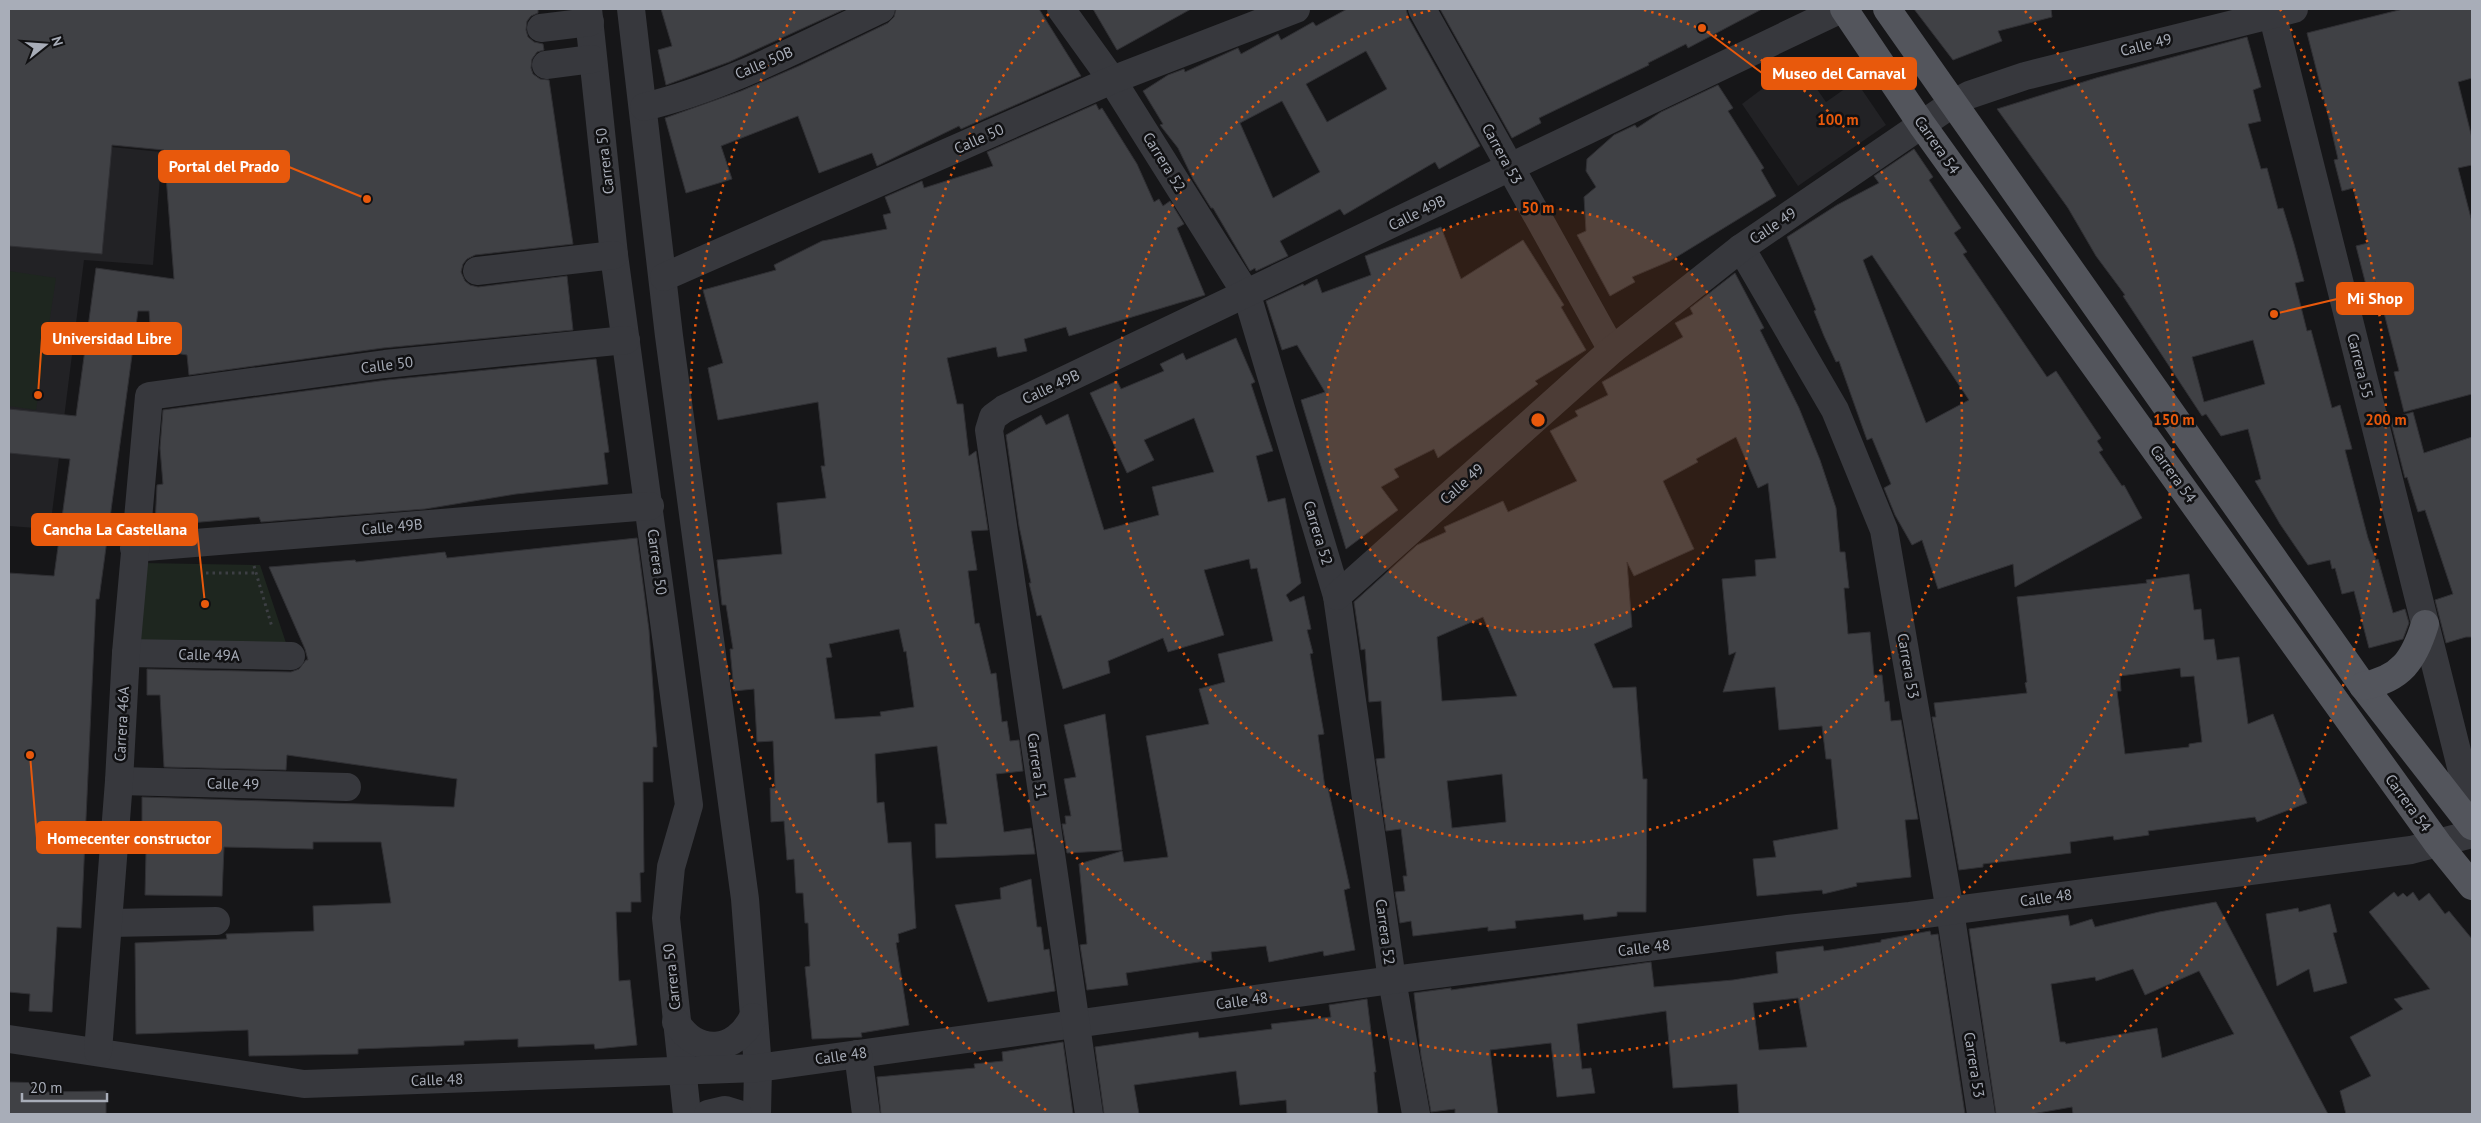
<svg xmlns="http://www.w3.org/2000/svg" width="2481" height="1123" viewBox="0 0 2481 1123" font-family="'PT Sans',sans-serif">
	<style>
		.built { fill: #222225 }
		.green { fill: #1e261f }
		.building { fill: #404145; stroke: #303034; fill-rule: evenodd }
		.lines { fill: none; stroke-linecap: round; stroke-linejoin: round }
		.path { stroke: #3d3f44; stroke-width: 3; stroke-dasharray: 2.5 4; stroke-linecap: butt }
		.minor { stroke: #37383d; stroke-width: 28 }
		.major { stroke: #53555c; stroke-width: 28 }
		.ring { fill: none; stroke: #e8590c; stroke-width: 2.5; stroke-dasharray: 2.5 5 }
		.labels { text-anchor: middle; stroke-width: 5; stroke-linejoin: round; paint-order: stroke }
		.street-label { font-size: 15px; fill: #a8adb8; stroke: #111113 }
		.centre { fill: #e8590c; stroke: #111113; stroke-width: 2.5 }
		.ring-label { font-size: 15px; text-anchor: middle; font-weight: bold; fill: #e8590c; stroke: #111113; stroke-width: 5; stroke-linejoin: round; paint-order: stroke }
		.leader { fill: none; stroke: #e8590c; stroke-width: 2 }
		.callout-dot { fill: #e8590c; stroke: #111113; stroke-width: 2 }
		.callout { fill: #e8590c; stroke: #e8590c; stroke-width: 2 }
		.callout-label { font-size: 16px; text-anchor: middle; font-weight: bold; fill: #fff }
	</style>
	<rect width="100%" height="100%" fill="#161618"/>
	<g class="built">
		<polygon points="1798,62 1826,102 1856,81 1886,125 1798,186 1742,104"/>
		<polygon points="9,137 162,152 153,265 84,260 50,529 9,526"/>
	</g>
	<g class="green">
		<polygon points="9,271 56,278 36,410 9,406"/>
		<polygon points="142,563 260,565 287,646 133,644"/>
	</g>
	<g class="building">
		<polygon points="9,9 538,9 538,13 531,16 527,21 526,30 528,37 534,42 543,44 544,50 537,52 532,59 531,68 533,74 540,79 549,80 573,244 475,255 467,259 463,264 461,272 465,281 470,285 478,287 567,276 573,330 383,348 189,375 187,355 152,349 149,311 138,311 99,599 96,599 81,928 57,927 52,1012 29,1011 30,994 9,992 9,573 54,576 70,459 9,453 9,409 76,416 96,268 174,279 164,150 112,145 102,254 9,246"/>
		<polygon points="661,9 845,9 729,62 666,85 658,50 672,46"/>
		<polygon points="896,9 1039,9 1081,76 961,129 959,126 877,166 872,153 819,173 798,116 721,146 732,179 686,193 665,118 741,91 801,65 888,23 894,17"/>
		<polygon points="1093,9 1191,9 1117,50"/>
		<path d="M 1347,9 L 1406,9 L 1408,17 L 1480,146 L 1439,169 L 1435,162 L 1344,215 L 1340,209 L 1280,241 L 1288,256 L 1256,271 L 1255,268 L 1250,271 L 1213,208 L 1211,208 L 1193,179 L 1178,148 L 1160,125 L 1163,124 L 1143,91 L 1168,75 L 1184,69 L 1185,72 L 1238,48 L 1241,54 L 1278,34 L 1281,40 L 1313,22 L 1316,26 ZM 1366,51 L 1387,89 L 1327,122 L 1306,84 ZM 1282,101 L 1320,172 L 1273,198 L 1240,123 Z"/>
		<polygon points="1440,9 1762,9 1688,48 1686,44 1648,63 1649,65 1539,118 1541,123 1512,138"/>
		<polygon points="1914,9 2051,9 2052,17 1998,31 2002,41 1953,60"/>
		<polygon points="2403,9 2472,9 2472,78 2458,82 2472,138 2472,165 2458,168 2472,222 2472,394 2404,412 2394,372 2399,371 2376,282 2366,285 2356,246 2368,243 2353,188 2342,191 2334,160 2338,159 2329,119 2307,33"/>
		<path d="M 2247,37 L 2261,87 L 2253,90 L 2261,121 L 2248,124 L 2261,169 L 2267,168 L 2278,209 L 2283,208 L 2294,244 L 2304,281 L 2295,283 L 2307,331 L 2311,330 L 2332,408 L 2340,405 L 2352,449 L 2345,450 L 2368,538 L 2376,560 L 2378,559 L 2393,613 L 2405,609 L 2409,623 L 2403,639 L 2369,648 L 2354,591 L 2342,594 L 2335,568 L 2332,569 L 2330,560 L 2308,565 L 2280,524 L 2255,481 L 2261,479 L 2248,429 L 2221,436 L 2206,414 L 2202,416 L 2123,296 L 2125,295 L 2096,256 L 2068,208 L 1997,109 L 2096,78 ZM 2253,340 L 2265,384 L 2204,402 L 2192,357 Z"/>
		<polygon points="1718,85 1733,108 1728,111 1764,168 1761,170 1776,196 1670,261 1632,277 1635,282 1610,296 1577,235 1586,231 1584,197 1596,187 1586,171 1587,159 1614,135 1635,125 1637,128 1661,112"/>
		<path d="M 1096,104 L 1099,110 L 1102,108 L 1137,164 L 1154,202 L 1159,199 L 1163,206 L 1170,201 L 1184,224 L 1177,228 L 1205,295 L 1069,336 L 1066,327 L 1024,339 L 1027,351 L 998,357 L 996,347 L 947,358 L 957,404 L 963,404 L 969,456 L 976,451 L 988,530 L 971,531 L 977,570 L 968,571 L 975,624 L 979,623 L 991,674 L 996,673 L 1002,722 L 1007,721 L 1010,741 L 1019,740 L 1023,771 L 996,774 L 1004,832 L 1031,828 L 1035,854 L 936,858 L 935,824 L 947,824 L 937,746 L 875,754 L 877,803 L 884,802 L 888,843 L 911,842 L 916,928 L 898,934 L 899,942 L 896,943 L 909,1025 L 861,1033 L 862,1037 L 812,1039 L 805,967 L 810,966 L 808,923 L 805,923 L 803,893 L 796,893 L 794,859 L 787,860 L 784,821 L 771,822 L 770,788 L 775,788 L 773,741 L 757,742 L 754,689 L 734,691 L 730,649 L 733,649 L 726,605 L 722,605 L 717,560 L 782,554 L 777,503 L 826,498 L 821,466 L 825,466 L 818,402 L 718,420 L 708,368 L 723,363 L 703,290 L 776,270 L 774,265 L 822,241 L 887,229 L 883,215 L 891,213 L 885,197 L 922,181 L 924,188 L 993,166 L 987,152 ZM 899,629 L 904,652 L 906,651 L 914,707 L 880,712 L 881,716 L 835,719 L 826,658 L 832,657 L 829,644 Z"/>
		<path d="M 1914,149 L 1933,177 L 1929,180 L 1961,228 L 1954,233 L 1967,252 L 1963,254 L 2047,377 L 2056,371 L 2101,438 L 2097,441 L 2103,450 L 2099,452 L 2122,486 L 2124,485 L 2142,518 L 2015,587 L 2013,564 L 1938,589 L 1922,540 L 1912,545 L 1895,515 L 1884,488 L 1891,484 L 1872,438 L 1867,440 L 1839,361 L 1836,362 L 1824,336 L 1814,311 L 1816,310 L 1787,237 L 1837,205 L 1879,183 L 1874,176 ZM 1872,255 L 1969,400 L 1926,423 L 1863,260 Z"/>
		<polygon points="1441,227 1461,279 1523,240 1564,305 1561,307 1586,350 1535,381 1538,384 1438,458 1434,449 1394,469 1399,477 1381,487 1398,510 1346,549 1301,400 1325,392 1297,345 1282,350 1266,301 1303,284 1304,286 1317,279 1322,293 1371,275 1365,256"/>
		<path d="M 1735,273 L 1764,328 L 1760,330 L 1799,408 L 1820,460 L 1836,508 L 1840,552 L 1845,552 L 1849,588 L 1844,588 L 1848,634 L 1870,632 L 1874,675 L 1882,675 L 1885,702 L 1889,701 L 1891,721 L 1901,720 L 1918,819 L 1905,820 L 1911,877 L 1856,883 L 1857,886 L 1823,894 L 1822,890 L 1757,896 L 1753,859 L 1776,857 L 1773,841 L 1838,829 L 1831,759 L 1826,759 L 1822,726 L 1779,730 L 1775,687 L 1723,692 L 1736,652 L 1729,655 L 1722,579 L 1756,576 L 1755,560 L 1776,558 L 1768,483 L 1758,488 L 1736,437 L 1696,459 L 1698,462 L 1663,481 L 1694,549 L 1634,576 L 1627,562 L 1632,627 L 1594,644 L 1613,688 L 1636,687 L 1643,779 L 1647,779 L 1646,912 L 1617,912 L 1617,916 L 1584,920 L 1583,914 L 1515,921 L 1516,928 L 1488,931 L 1488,927 L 1413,936 L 1411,921 L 1400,923 L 1395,892 L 1405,891 L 1403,876 L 1407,876 L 1401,829 L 1386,831 L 1376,759 L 1385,758 L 1381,701 L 1369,702 L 1365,649 L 1361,650 L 1354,602 L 1417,545 L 1446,532 L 1444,527 L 1503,501 L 1508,512 L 1577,481 L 1550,431 L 1578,416 L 1575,411 L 1608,395 L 1602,382 L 1683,337 L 1675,323 L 1693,314 L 1690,308 ZM 1483,617 L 1517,696 L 1442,701 L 1437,637 ZM 1502,774 L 1506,822 L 1452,828 L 1447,781 Z"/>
		<polygon points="1236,338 1255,382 1251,384 1273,451 1256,456 1268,502 1285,498 1301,583 1286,595 1290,602 1304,596 1311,629 1307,630 1313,653 1310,654 1324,734 1318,735 1325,788 1328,788 1350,888 1344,890 1355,950 1324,956 1323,951 1269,962 1266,946 1211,952 1212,960 1126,973 1128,985 1087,990 1080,945 1087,944 1079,864 1122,851 1124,862 1168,857 1146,736 1209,724 1199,689 1225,682 1218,654 1273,641 1257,568 1251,569 1249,559 1204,570 1224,635 1168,652 1163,638 1108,661 1110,673 1063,689 1041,615 1037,616 1029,583 1031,583 1019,526 1006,435 1041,415 1046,425 1068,414 1104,530 1159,515 1152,487 1214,472 1194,418 1144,440 1154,460 1127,473 1090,393 1117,381 1121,389 1164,371 1160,364 1183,353 1186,360"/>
		<polygon points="596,359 609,452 604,453 608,484 516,494 425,509 261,522 259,517 155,526 157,485 163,484 160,448 163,410 387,380"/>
		<polygon points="2413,412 2424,453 2472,437 2472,637 2466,637 2446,643 2435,600 2453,594 2425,510 2418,512 2407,477 2405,478 2390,419"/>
		<polygon points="637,538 649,630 657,747 653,747 653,782 643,782 644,872 640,873 641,902 631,902 631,912 616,912 619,981 630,980 637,1045 595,1049 594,1044 518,1047 518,1039 464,1041 464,1045 358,1049 358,1054 249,1056 248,1030 136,1034 135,943 227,939 226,934 314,931 313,906 391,903 381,842 313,842 313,849 224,847 222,896 145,895 146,852 142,851 142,797 454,807 457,779 287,755 286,770 164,767 160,695 147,695 147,669 291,672 299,669 306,660 308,660 305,649 269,567 355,560 356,562 445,552 447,558"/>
		<path d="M 2189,574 L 2194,610 L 2201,609 L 2204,640 L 2214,639 L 2217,660 L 2239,657 L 2248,724 L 2273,714 L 2307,803 L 2257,822 L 2255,817 L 2148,831 L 2149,835 L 2114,840 L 2113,836 L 2070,842 L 2071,853 L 1983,864 L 1983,867 L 1959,870 L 1932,717 L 1936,717 L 1934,703 L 2027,693 L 2025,683 L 2027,682 L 2017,597 L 2147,583 L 2146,580 ZM 2180,668 L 2181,677 L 2194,676 L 2202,742 L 2189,744 L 2189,747 L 2125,754 L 2117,691 L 2121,691 L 2120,676 Z"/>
		<polygon points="1105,714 1122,850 1067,853 1062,824 1066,824 1065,816 1071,816 1064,779 1076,777 1064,725"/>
		<polygon points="1031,879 1037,927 1041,927 1044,950 1049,949 1055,991 988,1002 955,905 1001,899 1000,888"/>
		<polygon points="2394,892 2398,897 2403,893 2407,897 2413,892 2419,901 2429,893 2445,914 2449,911 2472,939 2472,1114 2346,1114 2340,1091 2371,1076 2350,1037 2403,1009 2394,999 2430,989 2369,912"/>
		<path d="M 2216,902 L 2328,1114 L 2073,1114 L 2072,1107 L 2032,1114 L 1996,1114 L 1969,929 L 2068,915 L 2070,926 L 2092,919 L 2095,927 L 2159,912 ZM 2133,969 L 2145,995 L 2199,971 L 2234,1034 L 2162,1058 L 2157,1028 L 2066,1044 L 2065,1042 L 2060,1042 L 2051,984 L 2095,977 L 2096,981 Z"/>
		<polygon points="2330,904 2337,932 2333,933 2347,983 2314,992 2309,969 2277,986 2266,914 2298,908 2299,912"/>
		<path d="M 1930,931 L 1931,935 L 1938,934 L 1965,1114 L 1739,1114 L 1737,1084 L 1673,1088 L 1666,1011 L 1577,1024 L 1582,1069 L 1591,1068 L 1595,1093 L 1557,1097 L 1551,1043 L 1490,1050 L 1498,1114 L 1455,1114 L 1455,1109 L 1431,1112 L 1421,1056 L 1414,993 L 1451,988 L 1451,990 L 1651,962 L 1654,987 L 1733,980 L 1778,973 L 1776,952 L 1823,946 L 1824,951 L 1881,942 L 1881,940 ZM 1798,998 L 1807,1047 L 1759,1050 L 1753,1003 Z"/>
		<polygon points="1367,999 1376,1072 1374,1072 1378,1114 1287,1114 1286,1100 1240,1105 1236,1071 1134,1085 1139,1114 1104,1114 1095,1047 1198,1032 1199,1038 1272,1029 1271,1024 1331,1017 1329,1005"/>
		<polygon points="1063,1042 1073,1114 881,1114 877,1077 975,1068 974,1064 1003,1061 1002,1052"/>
		<polygon points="9,1082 46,1083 46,1092 106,1091 106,1114 9,1114"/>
	</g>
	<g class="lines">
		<g class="path">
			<polyline points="254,566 272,627"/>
			<polyline points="206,573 256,573"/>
		</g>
		<g class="minor">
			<polyline points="588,9 614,255 689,805 671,867 666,918 687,1114"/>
			<polyline points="631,9 669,336 745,899 758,1068 757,1114"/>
			<polyline points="1061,9 1112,80 1247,295 1337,596 1392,980 1416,1114"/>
			<polyline points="1422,9 1612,350"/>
			<polyline points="2271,9 2472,811"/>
			<polyline points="541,28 590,22"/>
			<polyline points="546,65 592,59"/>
			<path d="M 644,107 C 727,87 804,45 881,9"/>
			<polyline points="1741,248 1835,410 1884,530 1950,911 1981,1114"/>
			<polyline points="477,271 614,255"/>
			<polyline points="664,277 1112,80 1296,9"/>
			<polyline points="134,548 650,506"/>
			<polyline points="1337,596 1612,350 1741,248 1952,104 1969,95 2025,76 2294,9"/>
			<polyline points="126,653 291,656"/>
			<polyline points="119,781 347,787"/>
			<polyline points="109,923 216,921"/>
			<path d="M 676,1022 C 697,1056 736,1053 753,1017"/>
			<polyline points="9,1039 304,1084 758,1068 1392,980 1788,929 1910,916 2411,850 2472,834"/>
			<polyline points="98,1051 119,781 126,653 149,396 385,364 626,340"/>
			<polyline points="858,1054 866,1114"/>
			<polyline points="708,1114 725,1110 738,1114"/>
			<polyline points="1089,1114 989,430 993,417 1004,409 1841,9"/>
		</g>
		<g class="major">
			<polyline points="1844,9 1922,125 2438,844 2472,886"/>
			<polyline points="1887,9 2363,686 2472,826"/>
			<path d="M 2363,686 C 2401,679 2414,660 2425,624"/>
		</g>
	</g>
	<circle cx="1538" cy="420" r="212" fill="#e8590c" fill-opacity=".12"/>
	<g class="ring">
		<circle cx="1538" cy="420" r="212"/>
		<path d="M1644 10A424 424 0 1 1 1432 10"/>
		<path d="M2025 11A636 636 0 1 1 1051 11"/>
		<path d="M1046 1110A848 848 0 0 1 796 9M2280 9A848 848 0 0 1 2030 1110"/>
	</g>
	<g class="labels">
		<g class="street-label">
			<text transform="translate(2146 45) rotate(-14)" y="5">Calle 49</text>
			<text transform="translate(764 63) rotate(-23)" y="5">Calle 50B</text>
			<text transform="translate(979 139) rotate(-24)" y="5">Calle 50</text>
			<text transform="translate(1937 145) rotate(55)" y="5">Carrera 54</text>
			<text transform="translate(1502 154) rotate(61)" y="5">Carrera 53</text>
			<text transform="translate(605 161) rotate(-97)" y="5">Carrera 50</text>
			<text transform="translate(1164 162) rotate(58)" y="5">Carrera 52</text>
			<text transform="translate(1417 213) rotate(-26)" y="5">Calle 49B</text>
			<text transform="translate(1773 226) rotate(-34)" y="5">Calle 49</text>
			<text transform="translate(387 365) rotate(-7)" y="5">Calle 50</text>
			<text transform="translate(2360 366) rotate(76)" y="5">Carrera 55</text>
			<text transform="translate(1051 387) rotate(-25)" y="5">Calle 49B</text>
			<text transform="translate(2173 474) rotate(54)" y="5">Carrera 54</text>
			<text transform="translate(1462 484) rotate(-42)" y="5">Calle 49</text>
			<text transform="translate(392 527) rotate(-5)" y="5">Calle 49B</text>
			<text transform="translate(1318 533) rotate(73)" y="5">Carrera 52</text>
			<text transform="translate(657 562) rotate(82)" y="5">Carrera 50</text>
			<text transform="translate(209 655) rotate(1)" y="5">Calle 49A</text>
			<text transform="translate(1908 666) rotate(80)" y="5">Carrera 53</text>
			<text transform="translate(122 724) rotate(-87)" y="5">Carrera 46A</text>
			<text transform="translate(1037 766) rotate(82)" y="5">Carrera 51</text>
			<text transform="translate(233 784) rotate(1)" y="5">Calle 49</text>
			<text transform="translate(2408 803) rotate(54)" y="5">Carrera 54</text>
			<text transform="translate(2046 898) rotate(-8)" y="5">Calle 48</text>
			<text transform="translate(1385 932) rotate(82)" y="5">Carrera 52</text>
			<text transform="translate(1644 948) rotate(-7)" y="5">Calle 48</text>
			<text transform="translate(672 977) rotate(-96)" y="5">Carrera 50</text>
			<text transform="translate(1242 1001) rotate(-8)" y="5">Calle 48</text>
			<text transform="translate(841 1056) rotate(-8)" y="5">Calle 48</text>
			<text transform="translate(1974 1065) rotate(81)" y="5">Carrera 53</text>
			<text transform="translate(437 1080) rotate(-2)" y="5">Calle 48</text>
		</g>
	</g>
	<circle cx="1538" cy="420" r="8" class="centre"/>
	<g class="ring-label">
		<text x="1838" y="125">100 m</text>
		<text x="1538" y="213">50 m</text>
		<text x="2174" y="425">150 m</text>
		<text x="2386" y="425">200 m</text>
	</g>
	<path class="leader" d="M1702 28L1762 73M367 199L289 167M2274 314L2337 299M38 395L42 338M205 604L197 530M30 755L37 838"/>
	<g class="callout-dot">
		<circle cx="1702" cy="28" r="5"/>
		<circle cx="367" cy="199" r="5"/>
		<circle cx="2274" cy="314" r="5"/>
		<circle cx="38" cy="395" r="5"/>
		<circle cx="205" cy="604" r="5"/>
		<circle cx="30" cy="755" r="5"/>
	</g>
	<g class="callout">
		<rect x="1762" y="58" width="154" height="31" rx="5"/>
		<rect x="159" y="151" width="130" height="31" rx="5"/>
		<rect x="2337" y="283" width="76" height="31" rx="5"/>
		<rect x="42" y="323" width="139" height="31" rx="5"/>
		<rect x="32" y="514" width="165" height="31" rx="5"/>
		<rect x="37" y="822" width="184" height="31" rx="5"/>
	</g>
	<g class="callout-label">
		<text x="1839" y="79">Museo del Carnaval</text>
		<text x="224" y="172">Portal del Prado</text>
		<text x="2375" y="304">Mi Shop</text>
		<text x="112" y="344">Universidad Libre</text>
		<text x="115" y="535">Cancha La Castellana</text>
		<text x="129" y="844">Homecenter constructor</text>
	</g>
	<rect width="2481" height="1123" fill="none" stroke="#a8adb8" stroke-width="20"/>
	<g transform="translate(45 45) rotate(73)" stroke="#111113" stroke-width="4" paint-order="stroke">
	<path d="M0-4L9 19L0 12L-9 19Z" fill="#a8adb8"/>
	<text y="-8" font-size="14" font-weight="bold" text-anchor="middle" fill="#a8adb8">N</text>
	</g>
	<path d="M22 1093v8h85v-8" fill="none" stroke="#a8adb8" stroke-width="2.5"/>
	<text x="30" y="1093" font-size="15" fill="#a8adb8" stroke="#111113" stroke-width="4" paint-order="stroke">20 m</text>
</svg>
